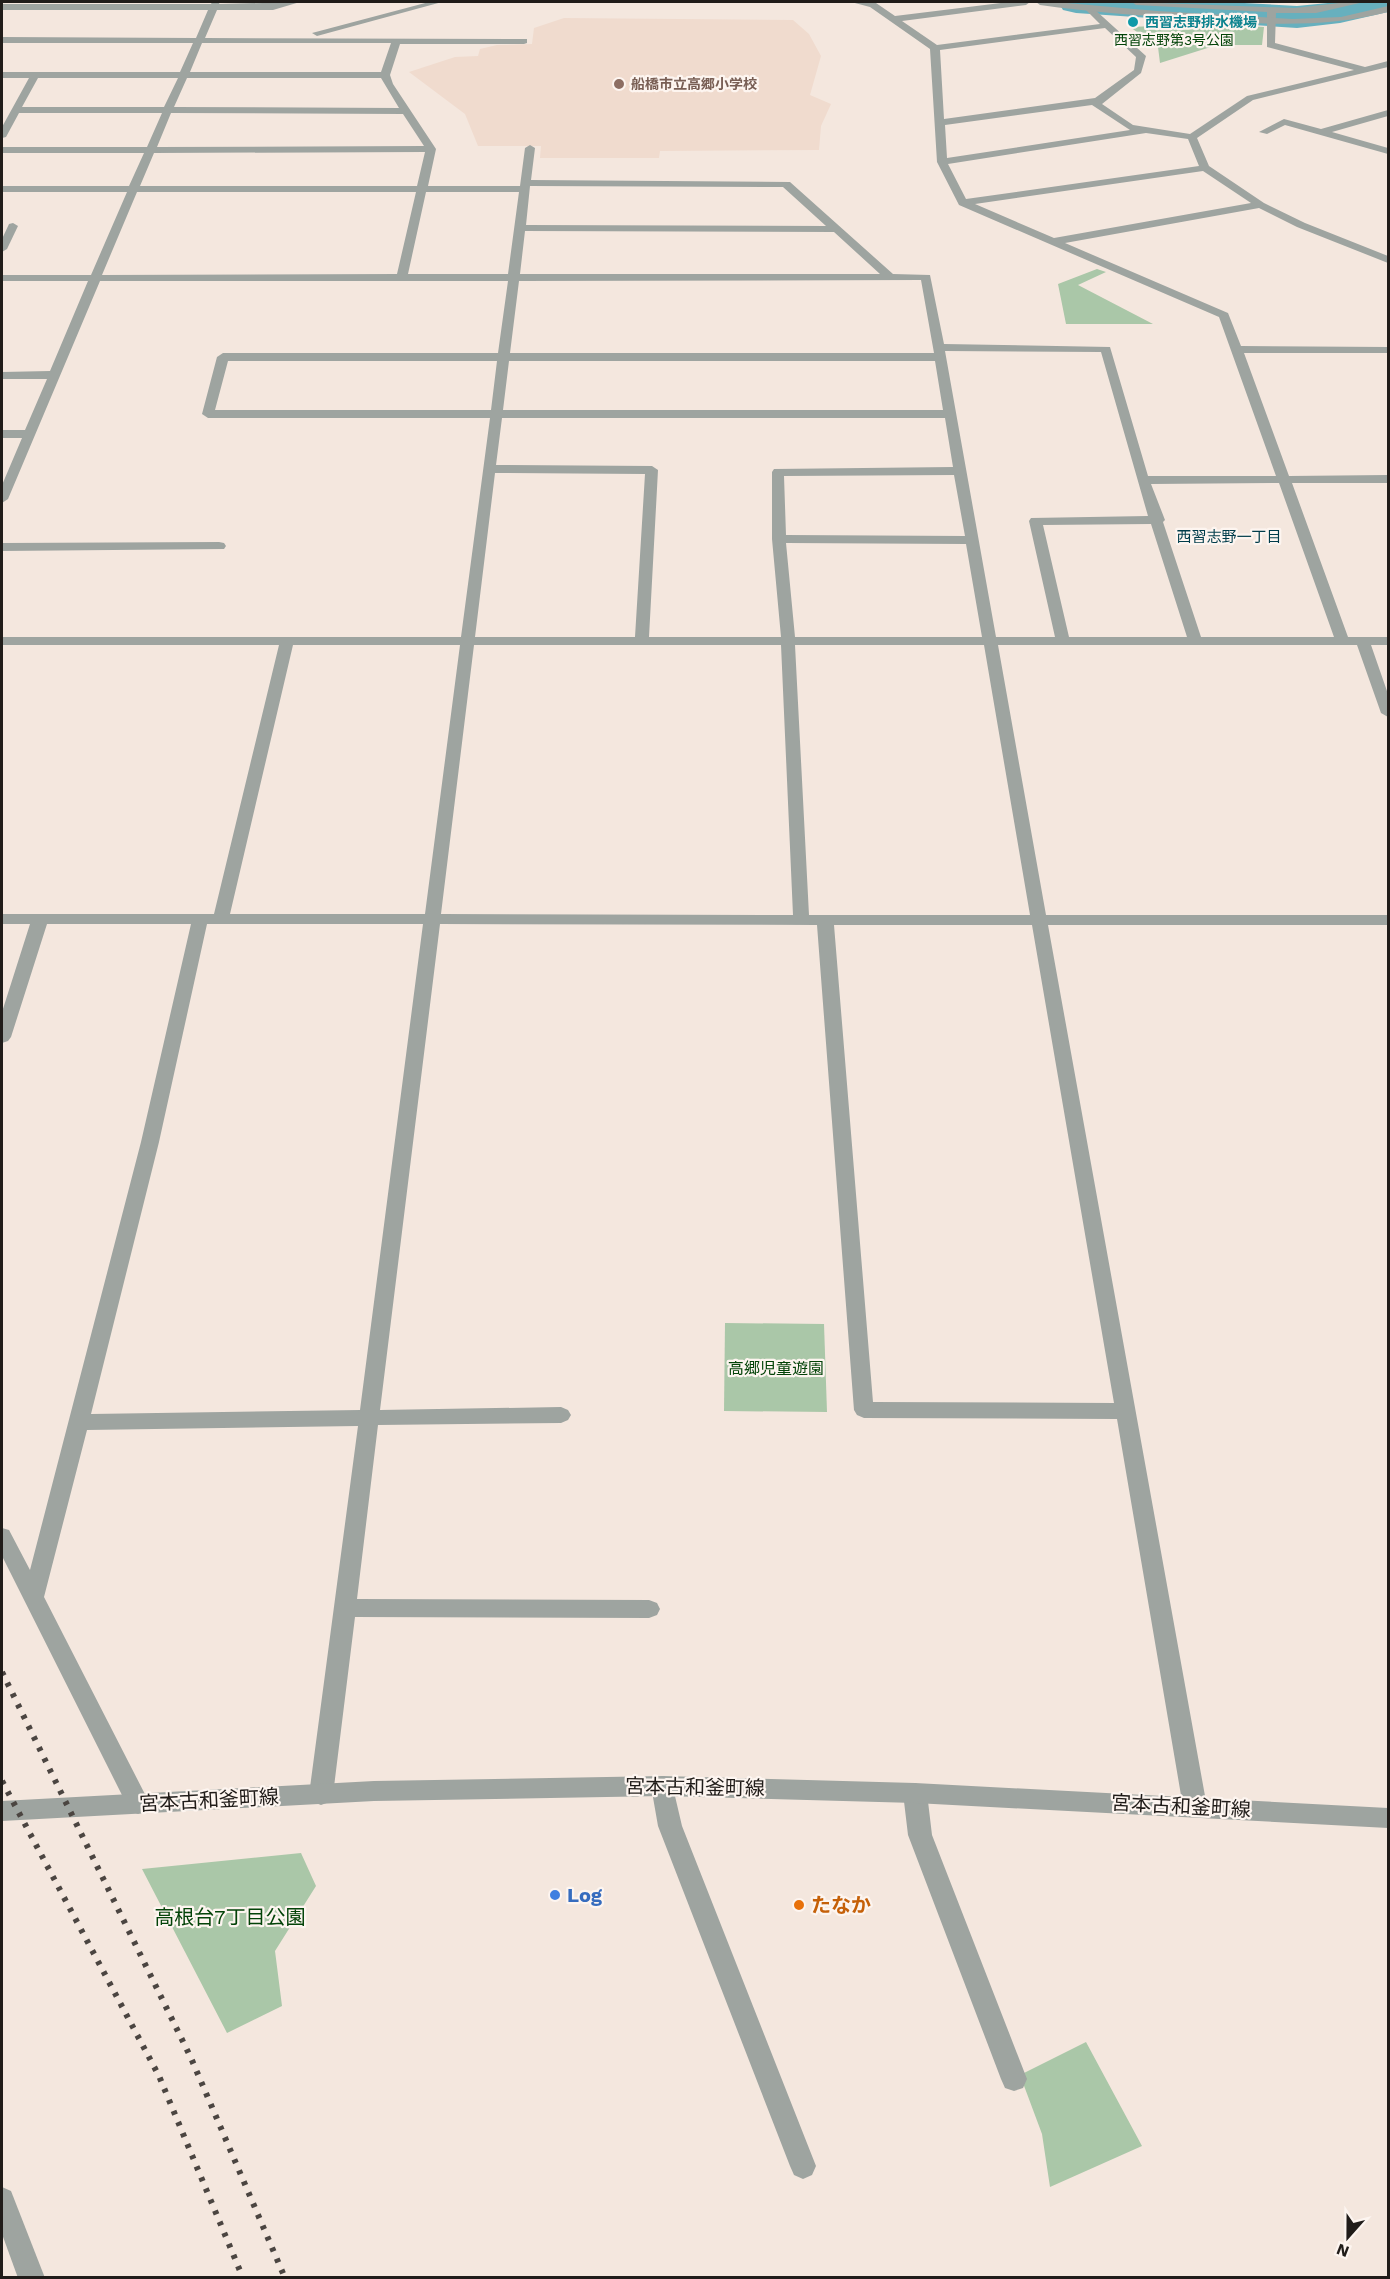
<svg xmlns="http://www.w3.org/2000/svg" width="1390" height="2279" viewBox="0 0 1390 2279" font-family="'Work Sans','Noto Sans JP',sans-serif">
	<style>
		.built { fill: #f0dbce }
		.green { fill: #aac7a8 }
		.lines { fill: none; stroke-linecap: round; stroke-linejoin: round }
		.river { fill: #67b0be; fill-rule: evenodd }
		.minor { fill: #9ea4a0; fill-rule: evenodd }
		.tertiary { fill: #9ea4a0; fill-rule: evenodd }
		.rail { stroke: #4b4541; stroke-width: 6; stroke-dasharray: 4 8; stroke-linecap: butt }
		.culture-dot { fill: #0f9aa8; stroke: #fdf5f0; stroke-width: 2 }
		.education-dot { fill: #8d6e63; stroke: #fdf5f0; stroke-width: 2 }
		.shop-dot { fill: #3f7fe0; stroke: #fdf5f0; stroke-width: 2 }
		.food-dot { fill: #e8710a; stroke: #fdf5f0; stroke-width: 2 }
		.labels { text-anchor: middle; stroke-width: 4.5; stroke-linejoin: round; paint-order: stroke }
		.far-culture-label { font-size: 14px; font-weight: bold; fill: #0d838f; stroke: #fdf5f0; text-anchor: start }
		.far-park-label { font-size: 14px; fill: #034308; stroke: #fdf5f0 }
		.far-education-label { font-size: 14px; font-weight: bold; fill: #785e54; stroke: #fdf5f0; text-anchor: start }
		.far-neighbourhood-label { font-size: 15px; fill: #003c4a; stroke: #fdf5f0 }
		.park-label { font-size: 16px; fill: #034308; stroke: #fdf5f0 }
		.near-street-label { font-size: 20px; fill: #201c19; stroke: #fdf5f0 }
		.near-shop-label { font-size: 20px; font-weight: bold; fill: #366cbe; stroke: #fdf5f0; text-anchor: start }
		.near-food-label { font-size: 20px; font-weight: bold; fill: #c56008; stroke: #fdf5f0; text-anchor: start }
		.near-park-label { font-size: 20px; fill: #034308; stroke: #fdf5f0 }
	</style>
	<rect width="100%" height="100%" fill="#f4e7de"/>
	<polygon class="built" points="564,18 793,20 809,34 821,56 810,95 831,104 821,126 819,150 660,151 659,158 540,158 541,146 478,146 465,114 409,72 455,57 478,56 480,49 497,45 532,44 534,28"/>
	<g class="green">
		<polygon points="1155,21 1264,27 1262,45 1217,45 1160,63 1158,47 1130,27 1155,26"/>
		<polygon points="1097,269 1106,272 1078,285 1153,324 1066,324 1058,284"/>
		<polygon points="725,1323 824,1324 827,1412 724,1411"/>
		<polygon points="301,1853 316,1886 275,1951 282,2006 227,2033 142,1869"/>
		<polygon points="1086,2042 1142,2146 1050,2187 1042,2134 1020,2075"/>
	</g>
	<g class="lines">
		<polygon class="river" points="1058,2 1226,2 1297,6 1338,2 1388,2 1388,12 1340,23 1297,28 1076,13 1063,10"/>
		<g class="minor">
			<path d="M 212,2 L 220,2 L 219,4 L 300,2 L 273,10 L 217,10 L 205,38 L 527,39 L 527,43 L 524,44 L 400,44 L 390,75 L 393,84 L 436,149 L 428,186 L 520,186 L 525,148 L 530,145 L 535,148 L 531,180 L 790,182 L 893,274 L 930,275 L 944,344 L 1110,347 L 1148,476 L 1276,476 L 1219,317 L 959,205 L 937,162 L 930,49 L 870,7 L 851,2 L 876,3 L 895,16 L 1009,2 L 1030,2 L 1026,5 L 902,21 L 937,45 L 1100,24 L 1086,10 L 1093,8 L 1146,56 L 1141,73 L 1102,104 L 1133,125 L 1190,134 L 1247,96 L 1354,70 L 1267,47 L 1267,12 L 1136,5 L 1132,2 L 1295,8 L 1348,2 L 1364,2 L 1316,13 L 1276,13 L 1275,43 L 1365,67 L 1388,61 L 1388,67 L 1253,100 L 1197,138 L 1209,166 L 1264,203 L 1305,223 L 1388,256 L 1388,263 L 1297,227 L 1259,208 L 1065,243 L 1228,313 L 1241,346 L 1388,347 L 1388,353 L 1244,353 L 1289,476 L 1388,475 L 1388,483 L 1292,483 L 1348,637 L 1388,637 L 1388,645 L 1371,645 L 1388,694 L 1388,717 L 1381,713 L 1357,645 L 998,645 L 1046,915 L 1388,915 L 1388,925 L 1048,925 L 1207,1807 L 1203,1814 L 1195,1817 L 1187,1814 L 1183,1807 L 1117,1419 L 864,1418 L 857,1415 L 854,1410 L 817,925 L 440,924 L 380,1410 L 561,1407 L 568,1410 L 571,1415 L 568,1420 L 561,1423 L 378,1425 L 357,1599 L 649,1600 L 657,1603 L 660,1609 L 657,1615 L 649,1618 L 355,1617 L 333,1795 L 329,1802 L 321,1805 L 313,1802 L 309,1795 L 358,1426 L 87,1430 L 44,1597 L 150,1804 L 146,1811 L 138,1814 L 130,1811 L 2,1556 L 2,1528 L 9,1530 L 30,1570 L 141,1142 L 191,924 L 47,924 L 11,1037 L 8,1041 L 2,1043 L 2,1012 L 30,924 L 2,924 L 2,914 L 214,914 L 279,645 L 2,645 L 2,637 L 461,637 L 490,418 L 208,418 L 202,414 L 217,357 L 223,353 L 498,353 L 508,281 L 100,281 L 8,499 L 2,503 L 2,485 L 22,438 L 2,438 L 2,430 L 25,430 L 47,379 L 2,379 L 2,372 L 50,371 L 88,281 L 2,281 L 2,275 L 91,275 L 127,192 L 2,192 L 2,186 L 129,186 L 144,153 L 2,153 L 2,147 L 147,147 L 162,113 L 19,113 L 6,137 L 2,138 L 2,127 L 29,78 L 2,78 L 2,72 L 180,72 L 193,43 L 2,43 L 2,37 L 196,38 L 208,10 L 2,10 L 2,4 L 211,4 ZM 1105,28 L 1136,57 L 1134,70 L 1095,98 L 944,119 L 940,50 ZM 202,43 L 391,43 L 381,72 L 190,72 ZM 38,78 L 178,78 L 164,107 L 22,107 ZM 187,78 L 381,78 L 399,108 L 174,107 ZM 1092,105 L 1130,130 L 947,158 L 945,125 ZM 171,113 L 403,114 L 424,146 L 157,147 ZM 1146,133 L 1188,139 L 1199,166 L 966,199 L 948,164 ZM 425,152 L 417,186 L 140,186 L 154,153 ZM 1203,171 L 1251,203 L 1054,238 L 975,204 ZM 530,186 L 783,187 L 826,226 L 526,225 ZM 137,192 L 416,192 L 397,274 L 102,275 ZM 426,192 L 519,192 L 508,274 L 408,274 ZM 525,231 L 834,232 L 880,274 L 520,274 ZM 921,280 L 934,353 L 510,353 L 519,281 ZM 945,351 L 1101,352 L 1148,516 L 1031,518 L 1029,521 L 1055,637 L 996,637 ZM 228,361 L 497,361 L 491,410 L 215,410 ZM 509,361 L 935,361 L 943,410 L 503,410 ZM 502,418 L 945,418 L 953,467 L 774,469 L 772,472 L 772,539 L 781,637 L 649,637 L 658,470 L 652,466 L 496,465 ZM 495,473 L 645,474 L 635,637 L 475,637 ZM 954,475 L 965,536 L 786,535 L 784,476 ZM 1279,483 L 1334,637 L 1201,637 L 1163,522 L 1165,520 L 1151,484 ZM 1151,524 L 1187,637 L 1069,637 L 1043,525 ZM 786,543 L 966,544 L 982,637 L 795,637 ZM 293,645 L 460,645 L 425,914 L 230,914 ZM 474,645 L 781,645 L 793,915 L 441,914 ZM 795,645 L 984,645 L 1030,915 L 809,915 ZM 207,924 L 423,924 L 360,1410 L 91,1414 L 159,1142 ZM 834,925 L 1032,925 L 1114,1403 L 873,1402 Z"/>
			<polygon points="429,2 442,2 317,36 312,33"/>
			<polygon points="1388,110 1388,116 1332,132 1388,148 1388,154 1285,125 1267,134 1259,132 1284,119 1321,129"/>
			<polygon points="13,223 18,226 7,249 2,252 2,239 9,224"/>
			<polygon points="219,542 224,543 226,546 224,549 2,551 2,543"/>
			<polygon points="663,1776 671,1779 682,1826 816,2166 812,2175 803,2179 794,2175 790,2166 658,1826 651,1786 655,1779"/>
			<polygon points="915,1783 923,1786 927,1793 932,1835 1027,2079 1023,2088 1014,2091 1005,2088 1001,2079 908,1835 903,1793 907,1786"/>
			<polygon points="2,2187 11,2191 45,2278 18,2278 2,2234"/>
		</g>
		<g class="tertiary">
			<path d="M 1036,2 L 1055,2 L 1157,11 L 1293,19 L 1341,17 L 1388,6 L 1388,12 C 1322,29 1255,24 1187,19 C 1138,15 1089,12 1040,5 Z"/>
			<polygon points="663,1776 915,1783 1388,1808 1388,1828 915,1803 663,1796 374,1801 2,1821 2,1801 374,1781"/>
		</g>
		<g class="rail">
			<polyline points="2,1672 191,2058 285,2278"/>
			<polyline points="2,1781 159,2076 243,2278"/>
		</g>
	</g>
	<circle class="culture-dot" cx="1133" cy="22" r="6"/>
	<circle class="education-dot" cx="619" cy="84" r="6"/>
	<circle class="shop-dot" cx="555" cy="1895" r="6"/>
	<circle class="food-dot" cx="799" cy="1905" r="6"/>
	<g class="labels">
		<g class="far-culture-label">
			<text x="1145" y="27">西習志野排水機場</text>
		</g>
		<g class="far-park-label">
			<text x="1174" y="45">西習志野第3号公園</text>
		</g>
		<g class="far-education-label">
			<text x="631" y="89">船橋市立高郷小学校</text>
		</g>
		<g class="far-neighbourhood-label">
			<text x="1229" y="542">西習志野一丁目</text>
		</g>
		<g class="park-label">
			<text x="776" y="1374">高郷児童遊園</text>
		</g>
		<g class="near-street-label">
			<text transform="translate(695 1787) rotate(1)" y="7">宮本古和釜町線</text>
			<text transform="translate(209 1800) rotate(-3)" y="7">宮本古和釜町線</text>
			<text transform="translate(1181 1806) rotate(3)" y="7">宮本古和釜町線</text>
		</g>
		<g class="near-shop-label">
			<text x="567" y="1902">Log</text>
		</g>
		<g class="near-food-label">
			<text x="811" y="1912">たなか</text>
		</g>
		<g class="near-park-label">
			<text x="230" y="1924">高根台7丁目公園</text>
		</g>
	</g>
	<rect width="1390" height="2279" fill="none" stroke="#201c19" stroke-width="6"/>
	<g transform="translate(1348 2237) rotate(201)" stroke="#fdf5f0" stroke-width="4.5" paint-order="stroke">
	<path d="M0-4.5L10 22L0 15L-10 22Z" fill="#201c19"/>
	<text y="-9" font-size="16" font-weight="bold" text-anchor="middle" fill="#201c19">N</text>
	</g>
</svg>
